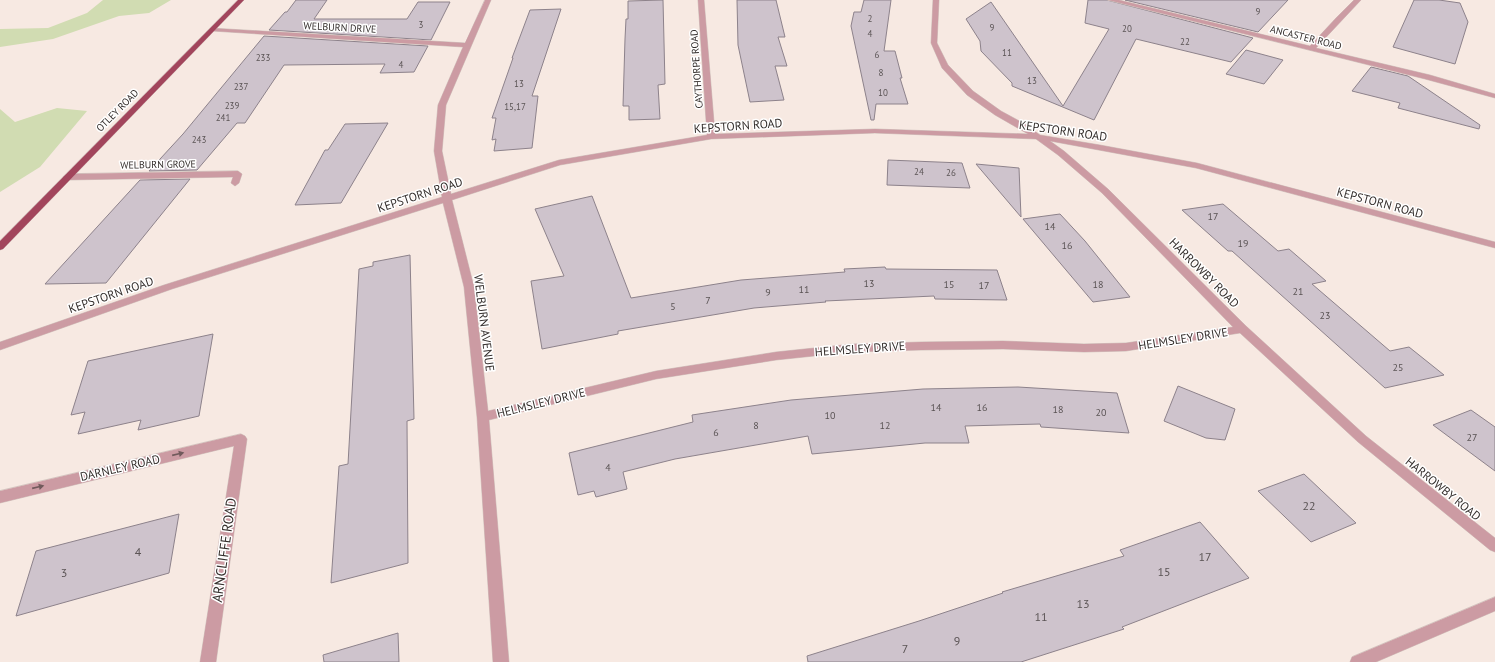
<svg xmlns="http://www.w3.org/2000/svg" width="1495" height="662" viewBox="0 0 1495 662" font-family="'PT Sans',sans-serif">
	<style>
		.green { fill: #d1dcb2 }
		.building { fill: #cec3cc; stroke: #8d828b }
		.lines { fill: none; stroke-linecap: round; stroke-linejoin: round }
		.minor-casing { stroke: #d4c7c1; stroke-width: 1 }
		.trunk-casing { stroke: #d4c7c1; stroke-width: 1 }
		.minor { fill: #cc9ba3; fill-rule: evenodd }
		.trunk { fill: #a2455c; fill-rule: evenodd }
		.oneway { fill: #715a5c }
		.labels { text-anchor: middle; stroke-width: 3; stroke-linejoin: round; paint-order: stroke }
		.far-number-label { font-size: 9px; fill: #5a5354 }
		.far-street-label { font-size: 10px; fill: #342e2c; stroke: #fff }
		.number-label { font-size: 10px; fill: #5a5354 }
		.street-label { font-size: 12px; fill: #342e2c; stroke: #fff }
		.near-number-label { font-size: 12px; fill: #5a5354 }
		.near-street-label { font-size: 14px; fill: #342e2c; stroke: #fff }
	</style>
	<rect width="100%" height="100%" fill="#f7e9e2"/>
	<g class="green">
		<polygon points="103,0 171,0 149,13 119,16 53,39 0,47 0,29 48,28 87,13"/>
		<polygon points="57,108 87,111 40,167 0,192 0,109 15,122"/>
	</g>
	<g class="building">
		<polygon points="296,0 327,0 314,19 407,19 418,2 450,2 431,40 269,30 285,12 287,12"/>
		<polygon points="663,0 665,84 658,85 660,119 629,120 629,106 623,106 625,39 626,19 628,19 628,1"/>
		<polygon points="737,0 776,0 785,37 778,37 787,66 775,66 784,100 750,102 738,45"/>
		<polygon points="864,0 891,0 884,51 895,51 902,78 900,78 908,104 876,104 874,120 871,120 851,26 854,12 861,12"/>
		<polygon points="1088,0 1107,0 1253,38 1231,62 1136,39 1094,120 1012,86 1012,83 981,51 980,41 966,19 991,2 1063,106 1109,29 1085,23"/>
		<polygon points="1125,0 1288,0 1258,32"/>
		<polygon points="1414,0 1439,0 1460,3 1468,22 1455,64 1393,47"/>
		<polygon points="561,9 532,96 538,96 532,148 494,151 496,139 492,140 496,118 492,118 513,58 512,58 530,10"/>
		<polygon points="264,36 428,46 414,72 380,73 385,64 284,65 245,123 237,123 197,170 149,171 183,134"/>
		<polygon points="1246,50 1283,60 1264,84 1226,74"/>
		<polygon points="1371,67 1408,76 1480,125 1479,129 1398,108 1400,103 1352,91"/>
		<polygon points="388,123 341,203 295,205 325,150 328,150 345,124"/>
		<polygon points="888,160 962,163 970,188 887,185"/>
		<polygon points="976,164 1019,168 1021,217"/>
		<polygon points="190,179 106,283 45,284 140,180"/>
		<polygon points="592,196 631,298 741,280 845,272 844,269 885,267 886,269 997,270 1007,300 935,299 934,296 825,301 826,302 754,308 618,331 618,334 542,349 531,281 564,276 535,209"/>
		<polygon points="1223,204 1278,251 1289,249 1326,281 1312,284 1390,351 1409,347 1444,375 1385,388 1232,251 1228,251 1182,210"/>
		<polygon points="1060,214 1085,241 1130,297 1093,302 1023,219"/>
		<polygon points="410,255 414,419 407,421 408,563 331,583 339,466 348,464 359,269 373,266 373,262"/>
		<polygon points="213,334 199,416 138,430 141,420 78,434 85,412 71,415 88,361"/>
		<polygon points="1178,386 1235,409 1225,440 1206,438 1164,421"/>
		<polygon points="1018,387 1117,393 1129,433 1041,427 1040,424 965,426 969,443 925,443 812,454 808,436 675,459 623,472 627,489 596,497 594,491 578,495 569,453 693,422 692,415 791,400 923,389"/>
		<polygon points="1471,410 1495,427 1495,471 1433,425"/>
		<polygon points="1304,474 1356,523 1311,542 1258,491"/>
		<polygon points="179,514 169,573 16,616 36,551"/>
		<polygon points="1200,522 1249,578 1122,627 1124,629 1021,662 808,662 807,656 919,621 1003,593 1002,592 1124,556 1120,550"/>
		<polygon points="398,633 399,662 324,662 323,655"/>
	</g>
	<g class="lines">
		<g class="minor-casing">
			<g id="minor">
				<path d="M 485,0 L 491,0 L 446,105 L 442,151 L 451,194 L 559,160 L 707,135 L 698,0 L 704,0 L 715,134 L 875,129 L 1028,134 L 995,115 L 967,95 L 942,68 L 931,43 L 933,0 L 939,0 L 937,43 L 948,65 L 973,91 L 1001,111 L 1025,124 L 1040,135 L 1100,145 L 1197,163 L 1495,242 L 1495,248 L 1196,168 L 1050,141 L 1064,151 L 1108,189 L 1246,326 L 1366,436 L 1495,538 L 1495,552 L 1490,550 L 1358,442 L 1240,333 L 1126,351 L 1084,352 L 1003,349 L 921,350 L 852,352 L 776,360 L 656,379 L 489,420 L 509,662 L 493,662 L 477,417 L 464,287 L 443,203 L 172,289 L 0,350 L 0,342 L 164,285 L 442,197 L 434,151 L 438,105 L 463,47 L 212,31 L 210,30 L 210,28 L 465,43 ZM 875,133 L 1036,139 L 1058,155 L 1102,193 L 1233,327 L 1126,343 L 1084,344 L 1003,341 L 921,342 L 852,344 L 776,352 L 656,371 L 488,411 L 474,287 L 452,200 L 560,165 L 711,139 Z"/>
				<polygon points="1108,0 1119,0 1310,46 1336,18 1354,0 1361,0 1316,48 1430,75 1495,94 1495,98 1425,79"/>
				<polygon points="238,171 242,174 239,183 235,186 231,183 233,177 67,180 63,177 67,174"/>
				<polygon points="241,434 245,436 247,439 216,662 200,662 234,446 0,503 0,491"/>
				<polygon points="1495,597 1495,611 1376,662 1350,662 1352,657"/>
			</g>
		</g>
		<g class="trunk-casing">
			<polygon id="trunk" points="238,0 244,0 3,249 0,250 0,241"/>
		</g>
		<use href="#minor" class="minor"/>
		<use href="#trunk" class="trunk"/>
	</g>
	<defs><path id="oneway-solid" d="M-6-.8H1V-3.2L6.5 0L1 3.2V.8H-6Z"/></defs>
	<g class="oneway">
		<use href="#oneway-solid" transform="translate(178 454) rotate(-13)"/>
		<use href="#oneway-solid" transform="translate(38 487) rotate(-13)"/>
	</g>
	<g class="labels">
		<g class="far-number-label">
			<text x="1258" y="15">9</text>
			<text x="870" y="22">2</text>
			<text x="421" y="28">3</text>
			<text x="992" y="31">9</text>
			<text x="1127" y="32">20</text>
			<text x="870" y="37">4</text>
			<text x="1185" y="45">22</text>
			<text x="1007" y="56">11</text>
			<text x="877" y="58">6</text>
			<text x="263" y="61">233</text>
			<text x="401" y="68">4</text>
			<text x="881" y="76">8</text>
			<text x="1032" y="84">13</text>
			<text x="519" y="87">13</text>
			<text x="241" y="90">237</text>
			<text x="883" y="96">10</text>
			<text x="232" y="109">239</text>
			<text x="515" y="110">15,17</text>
			<text x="223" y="121">241</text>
			<text x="199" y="143">243</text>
			<text x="919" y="175">24</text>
			<text x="951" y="176">26</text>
		</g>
		<g class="far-street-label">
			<text transform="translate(340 27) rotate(3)" y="4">WELBURN DRIVE</text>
			<text transform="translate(1306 37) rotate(14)" y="4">ANCASTER ROAD</text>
			<text transform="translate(696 69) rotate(-94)" y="4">CAYTHORPE ROAD</text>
			<text transform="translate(117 110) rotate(-45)" y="4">OTLEY ROAD</text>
			<text transform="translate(158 164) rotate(-1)" y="4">WELBURN GROVE</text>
		</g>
		<g class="number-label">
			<text x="1213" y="220">17</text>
			<text x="1050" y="230">14</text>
			<text x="1243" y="247">19</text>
			<text x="1067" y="249">16</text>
			<text x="869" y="287">13</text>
			<text x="949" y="288">15</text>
			<text x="1098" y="288">18</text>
			<text x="984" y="289">17</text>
			<text x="804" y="293">11</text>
			<text x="1298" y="295">21</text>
			<text x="768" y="296">9</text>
			<text x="708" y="304">7</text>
			<text x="673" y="310">5</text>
			<text x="1325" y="319">23</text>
			<text x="1398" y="371">25</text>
			<text x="936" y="411">14</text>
			<text x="982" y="411">16</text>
			<text x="1058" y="413">18</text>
			<text x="1101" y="416">20</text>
			<text x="830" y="419">10</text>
			<text x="756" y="429">8</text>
			<text x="885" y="429">12</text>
			<text x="716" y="436">6</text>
			<text x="1472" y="441">27</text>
			<text x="608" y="471">4</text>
		</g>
		<g class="street-label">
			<text transform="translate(738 126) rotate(-4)" y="4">KEPSTORN ROAD</text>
			<text transform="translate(1063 131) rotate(8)" y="4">KEPSTORN ROAD</text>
			<text transform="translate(420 195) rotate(-18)" y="4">KEPSTORN ROAD</text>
			<text transform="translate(1380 203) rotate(15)" y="4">KEPSTORN ROAD</text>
			<text transform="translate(1204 273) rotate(45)" y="4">HARROWBY ROAD</text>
			<text transform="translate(111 295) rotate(-19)" y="4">KEPSTORN ROAD</text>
			<text transform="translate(484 323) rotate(83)" y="4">WELBURN AVENUE</text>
			<text transform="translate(1183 339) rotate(-9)" y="4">HELMSLEY DRIVE</text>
			<text transform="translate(860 349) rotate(-4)" y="4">HELMSLEY DRIVE</text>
			<text transform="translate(541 403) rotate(-14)" y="4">HELMSLEY DRIVE</text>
			<text transform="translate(120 468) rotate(-13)" y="4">DARNLEY ROAD</text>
			<text transform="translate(1443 489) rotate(39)" y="4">HARROWBY ROAD</text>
		</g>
		<g class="near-number-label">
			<text x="1309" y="510">22</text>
			<text x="138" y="556">4</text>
			<text x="1205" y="561">17</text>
			<text x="1164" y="576">15</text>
			<text x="64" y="577">3</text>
			<text x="1083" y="608">13</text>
			<text x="1041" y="621">11</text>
			<text x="957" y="645">9</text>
			<text x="905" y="653">7</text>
		</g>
		<g class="near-street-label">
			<text transform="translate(224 550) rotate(-82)" y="5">ARNCLIFFE ROAD</text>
		</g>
	</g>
</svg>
